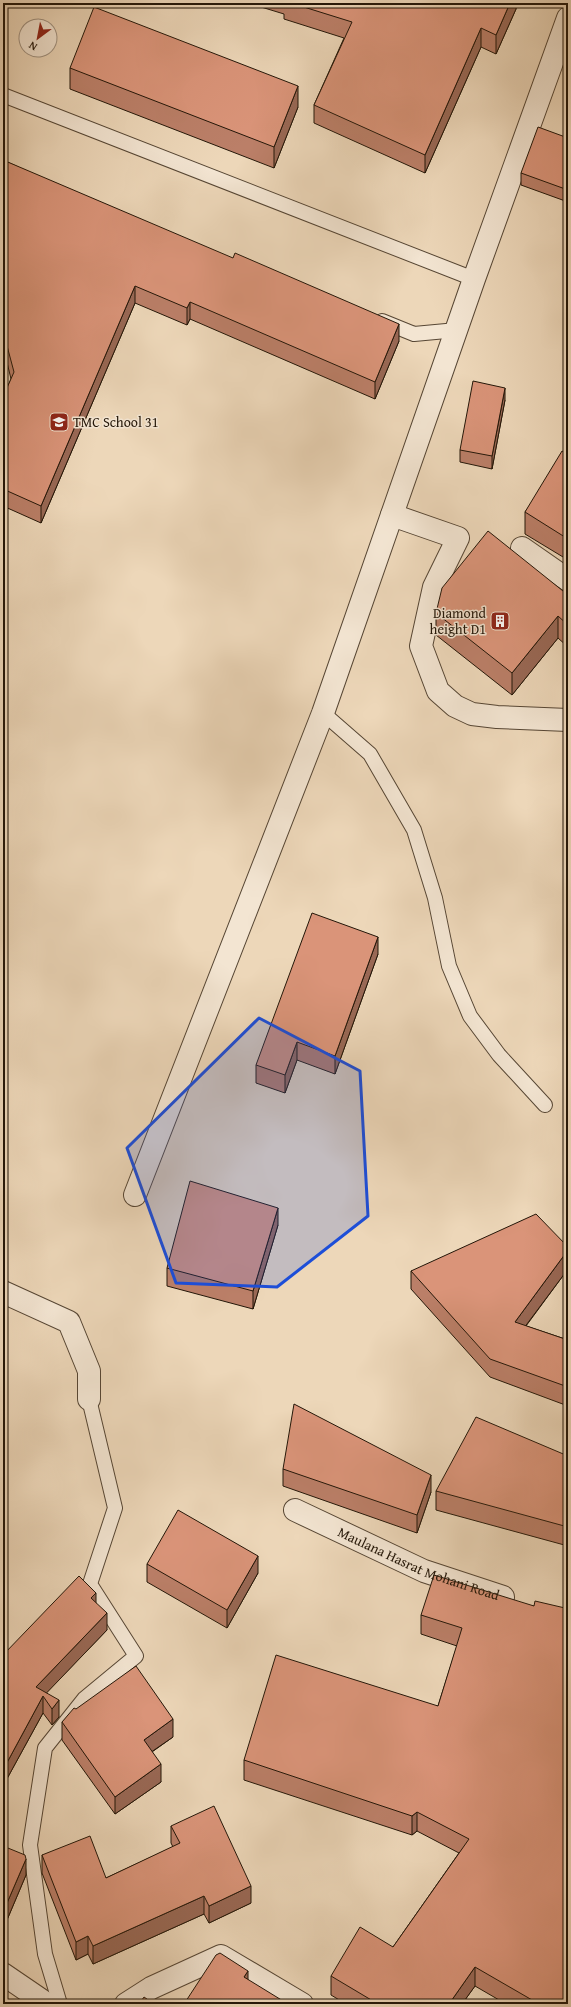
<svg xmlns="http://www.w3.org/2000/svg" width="571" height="2007" viewBox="0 0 571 2007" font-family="'Gentium Book Plus',serif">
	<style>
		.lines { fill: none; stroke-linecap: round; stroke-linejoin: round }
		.lane-casing { stroke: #564634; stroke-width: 16 }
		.street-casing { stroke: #564634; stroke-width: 24 }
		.lane { stroke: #f3e5d2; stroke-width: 14 }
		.street { stroke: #f3e5d2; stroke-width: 22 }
		.wall { fill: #bb7f68; stroke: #231608 }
		.shaded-wall { fill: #996855; stroke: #231608 }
		.building { fill: #da9479; stroke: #231608 }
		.marked { fill: #1d4ed8; fill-opacity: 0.2; stroke: #1d4ed8; stroke-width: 3; stroke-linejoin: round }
		.labels { text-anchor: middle; stroke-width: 3; stroke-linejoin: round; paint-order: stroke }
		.poi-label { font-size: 14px; fill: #231608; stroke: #f3e5d2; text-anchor: start }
		.street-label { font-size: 14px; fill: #231608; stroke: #f3e5d2 }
	</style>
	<rect width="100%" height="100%" fill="#edd7b9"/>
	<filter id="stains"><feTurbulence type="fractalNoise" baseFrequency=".005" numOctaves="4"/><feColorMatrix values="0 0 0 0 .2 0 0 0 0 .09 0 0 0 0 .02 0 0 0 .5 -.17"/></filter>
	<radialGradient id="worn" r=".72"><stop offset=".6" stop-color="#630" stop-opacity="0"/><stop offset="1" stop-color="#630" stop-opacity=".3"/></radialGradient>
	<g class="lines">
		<g class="lane-casing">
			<g id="lane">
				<polyline points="3,95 474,279"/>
				<polyline points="382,321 414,334 457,330"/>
				<polyline points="323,713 370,754 414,830 435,898 449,966 470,1016 499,1055 545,1105"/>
				<polyline points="60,2004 45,1954 30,1845 45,1748 84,1699 136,1656 90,1584 115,1508 89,1399"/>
			</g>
		</g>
		<g class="street-casing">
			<g id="street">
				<polyline points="392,515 458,538 434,587 421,646 438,691 455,706 472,714 497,717 568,720"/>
				<polyline points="522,548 568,580"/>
				<polyline points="135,1195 323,713 474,279 568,18"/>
				<polyline points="3,1292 69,1322 89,1371 89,1399"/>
				<path id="s1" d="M 295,1510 L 424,1571 L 503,1597"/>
				<polyline points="3,1974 47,2004"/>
				<polyline points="126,2004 151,1988 221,1956 302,2004"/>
			</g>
		</g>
		<use href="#lane" class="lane"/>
		<use href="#street" class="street"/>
	</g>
	<g class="wall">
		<polygon points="248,3 516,3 516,9 496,54 481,47 425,173 314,123 314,105 344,38 284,19 284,14"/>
		<polygon points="70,68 298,107 274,168 70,89"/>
		<polygon points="568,138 568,202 521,185 521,173"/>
		<polygon points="3,160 399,341 375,399 190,319 187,325 135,303 41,523 3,506 3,397 11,379 6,358 3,357"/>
		<polygon points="505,400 492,469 460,462 460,450"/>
		<polygon points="568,454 568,560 525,534 525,512"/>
		<polygon points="568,595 568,647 558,638 512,695 436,635 436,613"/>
		<polygon points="378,954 335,1074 297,1060 285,1093 256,1083 256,1065"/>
		<polygon points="278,1225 253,1309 167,1286 167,1268"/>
		<polygon points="568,1269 526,1326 565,1339 568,1331 568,1406 490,1377 411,1289 411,1271"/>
		<polygon points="568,1456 568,1546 436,1510 436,1491"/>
		<polygon points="283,1469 431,1492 417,1533 283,1486"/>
		<polygon points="147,1564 258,1573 227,1628 147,1582"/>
		<polygon points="96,1603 107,1630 46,1693 59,1717 52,1725 43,1713 3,1786 3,1655"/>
		<polygon points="534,1606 568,2004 506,2004 475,1986 462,2004 346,2004 331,1995 331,1976 393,1947 459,1853 417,1831 412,1835 244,1780 244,1760 438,1706 457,1646 421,1634 421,1615"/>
		<polygon points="76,1709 173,1737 152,1752 161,1782 115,1814 62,1740 62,1722"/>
		<polygon points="171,1826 251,1903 209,1923 204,1914 93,1964 88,1954 76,1960 42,1873 42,1855 106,1878 173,1847 171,1843"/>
		<polygon points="3,1846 26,1875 4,1927 3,1926"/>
	</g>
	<g class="shaded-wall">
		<polygon points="510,3 516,3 516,9 496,54 496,35"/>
		<polygon points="481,28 481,47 425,173 425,155"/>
		<polygon points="298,86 298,107 274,168 274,147"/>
		<polygon points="135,286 135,303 41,523 41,506"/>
		<polygon points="190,302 190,319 187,325 187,308"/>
		<polygon points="399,324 399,341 375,399 375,382"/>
		<polygon points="505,388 505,400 492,469 492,456"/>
		<polygon points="558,616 558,638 512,695 512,673"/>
		<polygon points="378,937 378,954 335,1074 335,1056"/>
		<polygon points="297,1042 297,1060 285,1093 285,1075"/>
		<polygon points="278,1208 278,1225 253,1309 253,1291"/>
		<polygon points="568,1250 568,1269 515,1340 515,1322"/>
		<polygon points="431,1475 431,1492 417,1533 417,1515"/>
		<polygon points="258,1556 258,1573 227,1628 227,1610"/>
		<polygon points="96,1593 96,1609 91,1598"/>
		<polygon points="107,1613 107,1630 36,1704 36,1687"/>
		<polygon points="43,1696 43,1713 3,1786 3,1770"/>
		<polygon points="59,1700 59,1717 52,1725 52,1709"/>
		<polygon points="173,1719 173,1737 144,1757 144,1740"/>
		<polygon points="161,1764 161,1782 115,1814 115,1797"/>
		<polygon points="417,1812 417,1831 412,1835 412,1816"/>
		<polygon points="26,1859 26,1875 4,1927 4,1910"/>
		<polygon points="251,1886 251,1903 209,1923 209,1906"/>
		<polygon points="204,1896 204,1914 93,1964 93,1946"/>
		<polygon points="88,1936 88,1954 76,1960 76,1942"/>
		<polygon points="475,1967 475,1986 462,2004 449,2004"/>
		<polygon points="248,1971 248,1988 244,1977"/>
	</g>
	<g class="building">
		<polygon points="291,3 510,3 496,35 481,28 425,155 314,105 352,22"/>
		<polygon points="94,7 298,86 274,147 70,68"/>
		<polygon points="538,127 568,138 568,190 521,173"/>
		<polygon points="3,160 233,258 235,253 399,324 375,382 190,302 187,308 135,286 41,506 3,489 3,397 14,372 6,342 3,340"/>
		<polygon points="473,381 505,388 492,456 460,450"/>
		<polygon points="562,451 568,454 568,539 525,512"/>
		<polygon points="488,531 568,595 568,625 558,616 512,673 436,613 442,588"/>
		<polygon points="312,913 378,937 335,1056 297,1042 285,1075 256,1065"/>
		<polygon points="190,1181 278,1208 253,1291 167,1268"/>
		<polygon points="536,1214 568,1247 568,1250 515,1322 565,1339 568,1331 568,1387 490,1359 411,1271"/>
		<polygon points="294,1404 431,1475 417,1515 283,1469"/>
		<polygon points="476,1417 568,1456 568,1527 436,1491"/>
		<polygon points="178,1510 258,1556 227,1610 147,1564"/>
		<polygon points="434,1575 534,1606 535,1601 565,1608 568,1608 568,2004 539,2004 475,1967 449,2004 378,2004 331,1976 360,1927 393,1947 469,1839 417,1812 412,1816 244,1760 276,1655 438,1706 462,1628 421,1615"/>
		<polygon points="79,1576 96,1593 91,1598 107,1613 36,1687 59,1700 52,1709 43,1696 3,1770 3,1655"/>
		<polygon points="136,1666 173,1719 144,1740 161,1764 115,1797 62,1722 74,1708 76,1709"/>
		<polygon points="214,1806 251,1886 209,1906 204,1896 93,1946 88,1936 76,1942 42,1855 90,1836 106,1878 180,1843 171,1826"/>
		<polygon points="3,1846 25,1855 26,1859 4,1910 3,1910"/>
		<polygon points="220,1953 248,1971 244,1977 288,2004 184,2004 216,1955"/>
		<polygon points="144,1997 154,2004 139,2004"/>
		<polygon points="3,1999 8,2004 3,2004"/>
	</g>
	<path class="marked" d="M 259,1018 L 360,1071 L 368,1216 L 277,1287 L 176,1283 L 127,1148 Z"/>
	<defs>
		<g id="school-square" transform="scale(1)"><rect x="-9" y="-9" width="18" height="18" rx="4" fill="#8f2418" stroke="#f3e5d2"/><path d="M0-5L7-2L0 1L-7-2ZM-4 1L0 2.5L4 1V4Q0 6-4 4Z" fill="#fff"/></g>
		<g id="building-square" transform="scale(1)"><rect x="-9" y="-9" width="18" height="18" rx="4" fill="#8f2418" stroke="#f3e5d2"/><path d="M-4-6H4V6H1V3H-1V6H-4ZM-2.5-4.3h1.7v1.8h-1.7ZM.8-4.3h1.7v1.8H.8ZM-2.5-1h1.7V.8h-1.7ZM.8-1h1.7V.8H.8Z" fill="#fff"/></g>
	</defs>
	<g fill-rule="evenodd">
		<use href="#school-square" x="59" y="422"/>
		<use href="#building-square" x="500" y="621"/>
	</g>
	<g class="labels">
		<g class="poi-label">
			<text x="73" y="427">TMC School 31</text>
			<text x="486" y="618" text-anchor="end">Diamond<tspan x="486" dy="16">height D1</tspan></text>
		</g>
		<g class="street-label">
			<text dy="5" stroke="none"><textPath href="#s1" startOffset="135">Maulana Hasrat Mohani Road</textPath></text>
		</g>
	</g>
	<rect width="571" height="2007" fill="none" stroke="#edd7b9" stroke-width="16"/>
	<rect x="4" y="4" width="563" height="1999" fill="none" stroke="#231608" stroke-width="2"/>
	<rect x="8" y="8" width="555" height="1991" fill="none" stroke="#231608"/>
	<g transform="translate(38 38) rotate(212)"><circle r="19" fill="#f3e5d2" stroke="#a09281"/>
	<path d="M0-3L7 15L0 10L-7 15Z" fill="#8f2418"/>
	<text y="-6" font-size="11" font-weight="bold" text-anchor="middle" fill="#231608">N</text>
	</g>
	<rect width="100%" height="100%" filter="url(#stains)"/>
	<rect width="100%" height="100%" fill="url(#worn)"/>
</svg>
